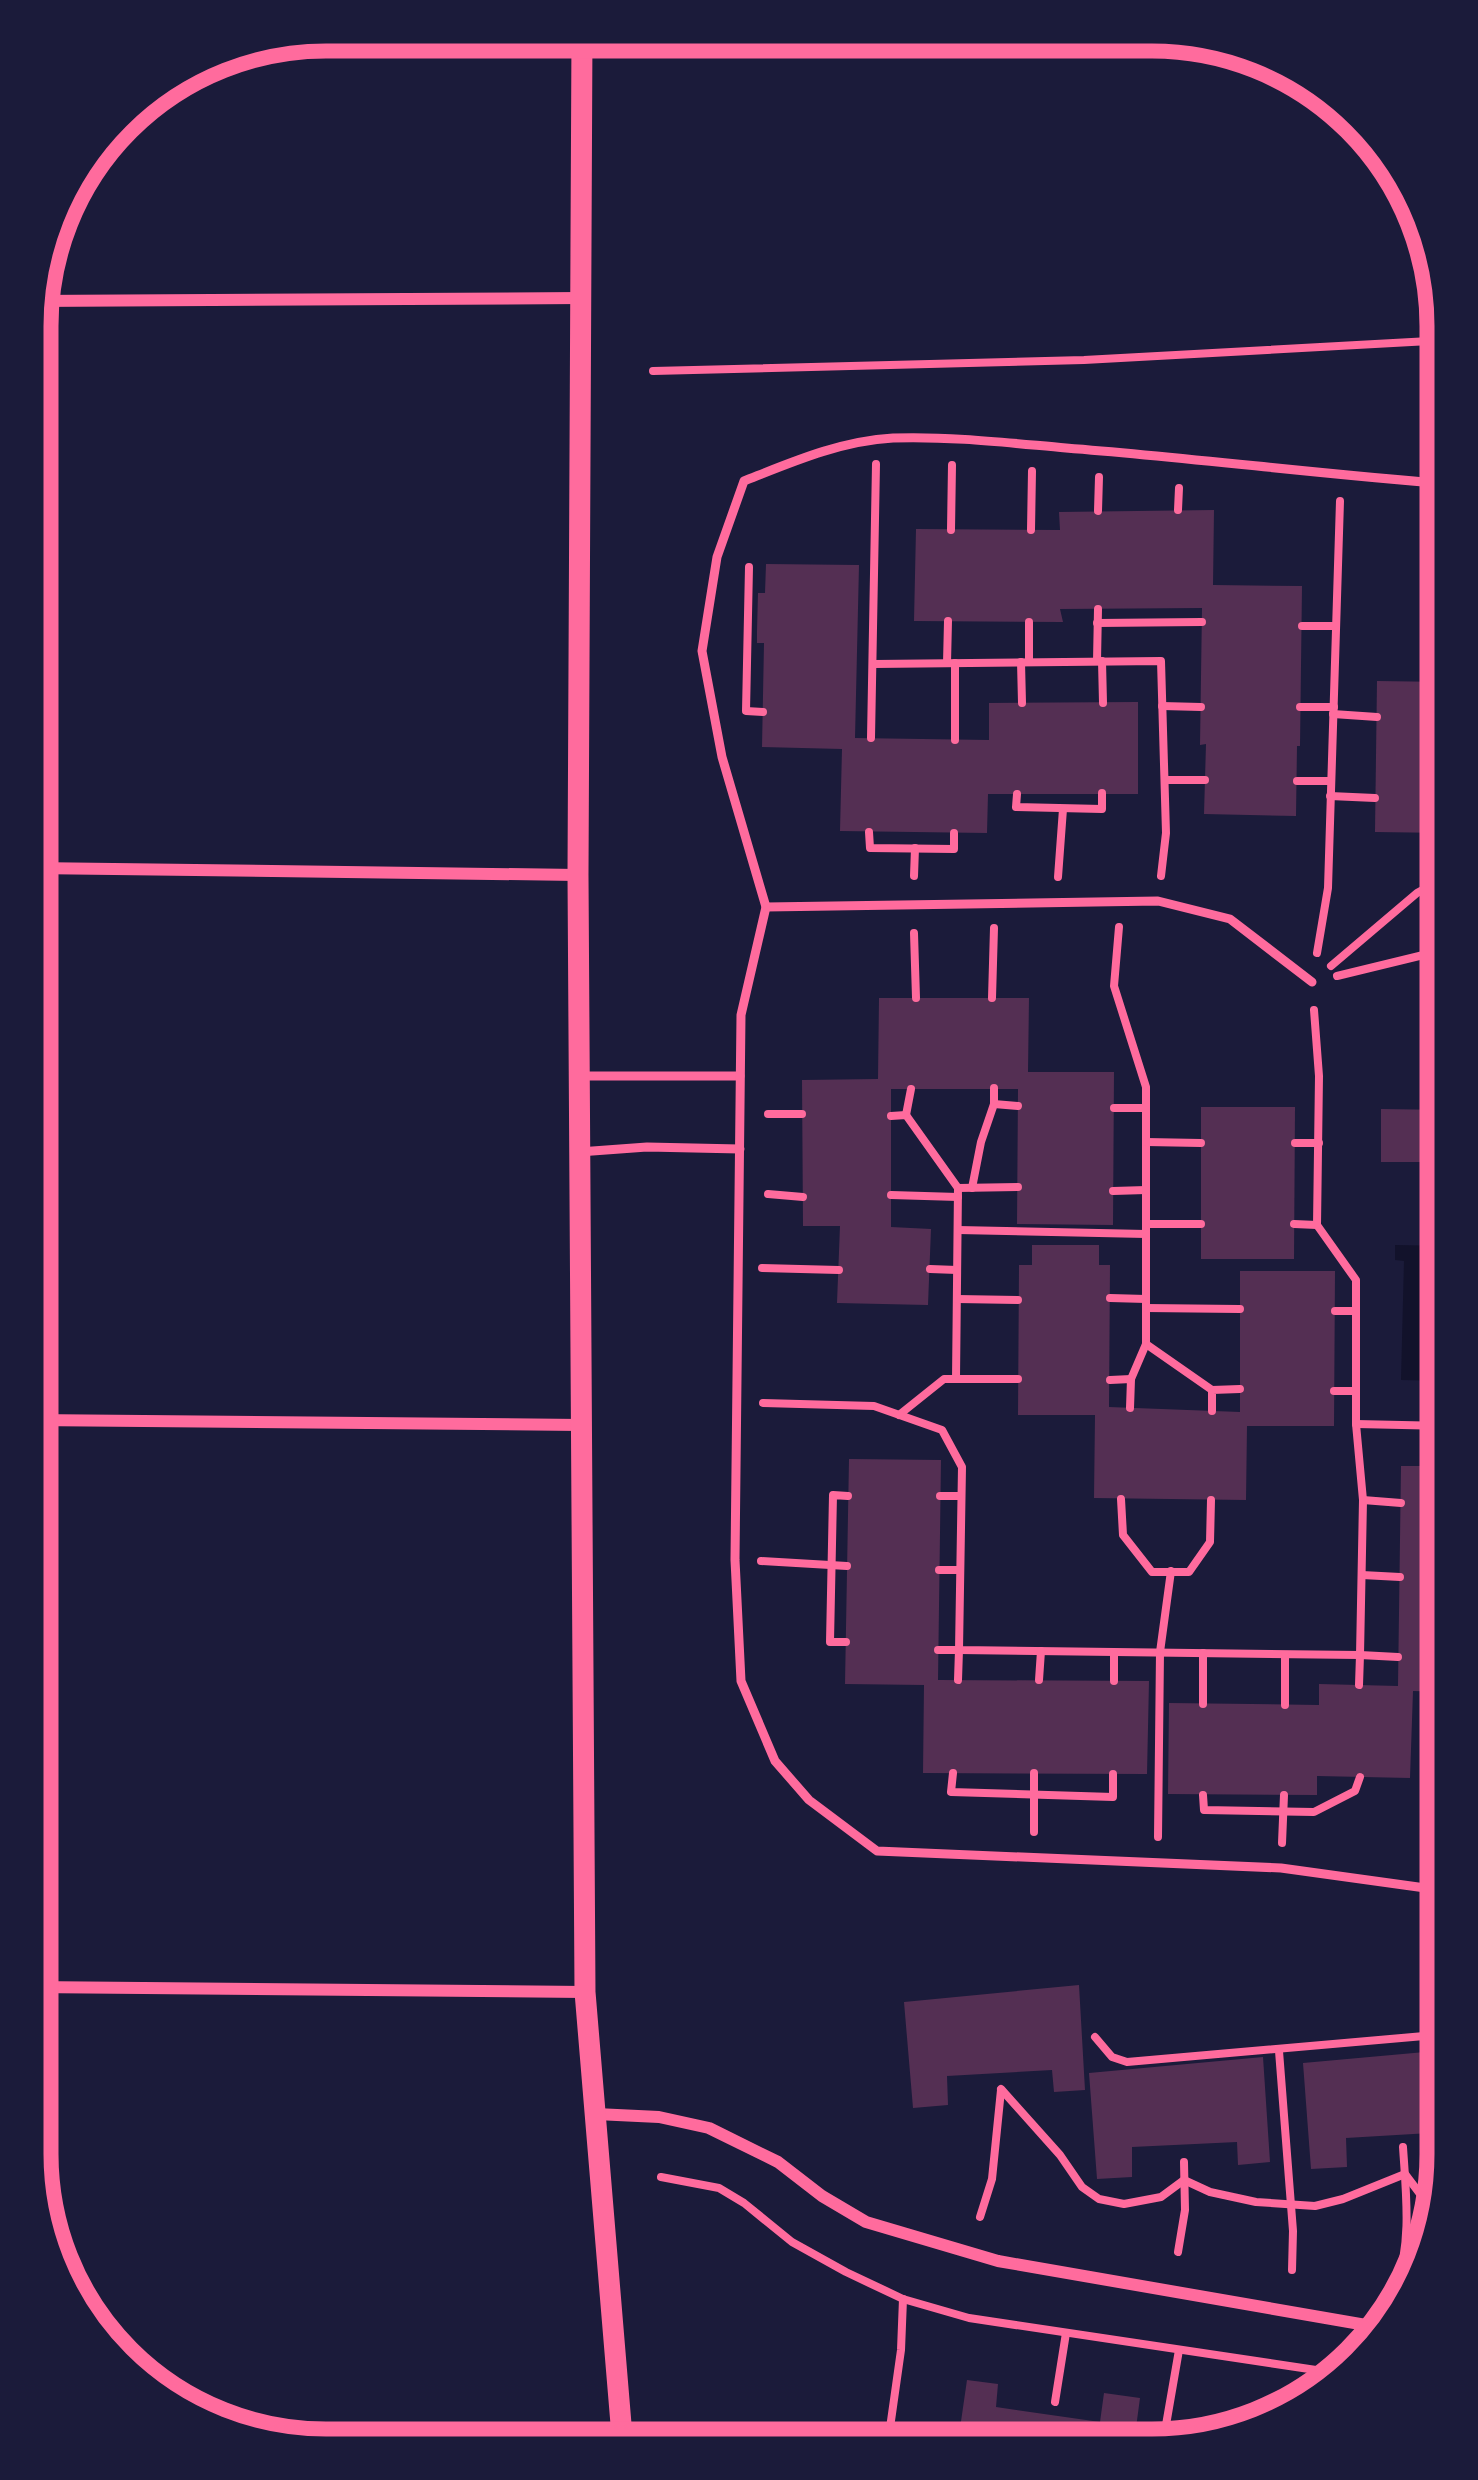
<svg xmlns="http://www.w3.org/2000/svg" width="1478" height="2480" viewBox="0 0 1478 2480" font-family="'Exo 2',sans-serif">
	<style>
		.water { fill: #12122b }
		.building { fill: #542f53 }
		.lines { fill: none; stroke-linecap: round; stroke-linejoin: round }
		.path { stroke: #ff6b9d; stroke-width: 8 }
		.service { stroke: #ff6b9d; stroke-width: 9 }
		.minor { stroke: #ff6b9d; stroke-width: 12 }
		.tertiary { stroke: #ff6b9d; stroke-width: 21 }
		.rim { fill: none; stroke: #ff6b9d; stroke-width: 15 }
	</style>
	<rect width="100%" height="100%" fill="#1b1b3a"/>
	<polygon class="water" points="1395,1245 1448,1246 1448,1381 1401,1380 1404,1261 1395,1260"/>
	<g class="building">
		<polygon points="1214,510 1213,585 1302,586 1300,746 1297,746 1296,816 1204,814 1206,744 1200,745 1202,608 1060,609 1063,622 914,621 916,529 1060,530 1059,512"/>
		<polygon points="766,564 859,565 855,738 989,740 989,703 1138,702 1138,794 988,794 987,833 840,831 842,749 762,747 764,643 757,643 757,631 758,593 765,593"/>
		<polygon points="1377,681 1448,682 1448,833 1375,832"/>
		<polygon points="879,998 1029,998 1028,1072 1114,1072 1113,1225 1017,1224 1018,1089 891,1089 891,1227 931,1229 928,1305 837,1303 840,1226 803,1226 802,1080 878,1079"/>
		<polygon points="1201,1107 1295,1107 1294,1259 1201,1259"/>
		<polygon points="1381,1109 1448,1110 1448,1162 1381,1162"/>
		<polygon points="1032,1245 1099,1245 1099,1265 1110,1265 1109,1407 1240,1412 1240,1271 1335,1271 1334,1426 1247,1426 1246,1500 1094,1498 1095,1415 1018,1415 1019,1265 1032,1265"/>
		<polygon points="849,1459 941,1460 938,1680 1149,1681 1147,1774 923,1773 924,1685 845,1684"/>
		<polygon points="1401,1466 1448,1466 1447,1692 1413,1691 1410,1778 1317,1776 1317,1795 1168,1794 1169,1703 1319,1705 1319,1684 1398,1686"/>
		<polygon points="1079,1985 1085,2090 1054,2092 1052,2070 947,2076 948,2105 913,2108 904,2002"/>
		<polygon points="1447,2050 1447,2132 1346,2138 1347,2167 1311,2169 1303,2063"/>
		<polygon points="1263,2057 1270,2162 1238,2165 1237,2142 1132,2147 1132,2177 1097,2179 1089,2073"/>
		<polygon points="967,2380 998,2384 996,2407 1100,2422 1104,2393 1140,2398 1133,2450 957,2449"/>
	</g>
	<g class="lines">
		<g class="path">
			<polyline points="653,371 1084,360 1448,340"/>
			<polyline points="1178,510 1179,488"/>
			<polyline points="1098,511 1099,477"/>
			<polyline points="951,530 952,465"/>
			<polyline points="1031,530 1032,471"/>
			<polyline points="749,567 746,711 763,712"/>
			<polyline points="1097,623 1202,622"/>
			<polyline points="1302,626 1336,626"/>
			<polyline points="1097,661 1098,609"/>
			<polyline points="1102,661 1103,703"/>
			<polyline points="1021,662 1022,703"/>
			<polyline points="1029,662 1029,622"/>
			<polyline points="947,663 948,621"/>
			<polyline points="955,663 955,740"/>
			<polyline points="874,664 1161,661 1166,833 1161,876"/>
			<polyline points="1162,706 1201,707"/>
			<polyline points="1300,707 1334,707"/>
			<polyline points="1333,714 1377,717"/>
			<polyline points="871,738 876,464"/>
			<polyline points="1165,780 1205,780"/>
			<polyline points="1297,781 1331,781"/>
			<polyline points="1017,794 1016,807 1102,809 1102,793"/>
			<polyline points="1330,796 1375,798"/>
			<polyline points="869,832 870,848 954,849 954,833"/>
			<polyline points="914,876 915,848"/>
			<polyline points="1058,877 1063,809"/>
			<polyline points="1119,927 1114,986 1146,1087 1146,1344 1212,1390"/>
			<polyline points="914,933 916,998"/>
			<polyline points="1317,953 1328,888 1340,501"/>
			<polyline points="1331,966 1417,893 1448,876"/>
			<polyline points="1337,976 1448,949"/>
			<polyline points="992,998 994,928"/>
			<polyline points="994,1104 1018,1106"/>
			<polyline points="1114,1108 1146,1108"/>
			<polyline points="768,1114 802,1114"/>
			<polyline points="906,1115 911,1089"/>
			<polyline points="891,1116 906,1115 958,1188 956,1379 944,1379 899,1415"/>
			<polyline points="1146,1142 1201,1143"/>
			<polyline points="1295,1143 1319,1143"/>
			<polyline points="958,1188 1018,1187"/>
			<polyline points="972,1188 981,1142 994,1104 994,1088"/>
			<polyline points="1113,1191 1146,1190"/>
			<polyline points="768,1194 803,1197"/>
			<polyline points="891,1195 958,1197"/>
			<polyline points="1146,1224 1201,1224"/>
			<polyline points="1294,1224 1317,1225"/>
			<polyline points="958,1230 1146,1234"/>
			<polyline points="762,1268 839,1270"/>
			<polyline points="930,1269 957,1270"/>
			<polyline points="1110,1298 1146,1299"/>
			<polyline points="957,1299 1018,1300"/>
			<polyline points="1146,1308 1240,1309"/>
			<polyline points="1335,1311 1356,1311"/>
			<polyline points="956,1379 1018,1379"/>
			<polyline points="1131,1379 1146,1344"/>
			<polyline points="1110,1380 1131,1379 1130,1408"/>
			<polyline points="1334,1391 1356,1391"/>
			<polyline points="763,1403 874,1406 942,1430 962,1467 959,1650 1360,1655 1363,1500 1356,1424 1356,1280 1317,1225 1319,1076 1314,1010"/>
			<polyline points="1212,1411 1212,1390 1240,1389"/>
			<polyline points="1356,1424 1448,1426"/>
			<polyline points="940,1496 961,1496"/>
			<polyline points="1121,1499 1123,1535 1152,1572 1189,1572 1210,1542 1211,1500"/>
			<polyline points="1363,1500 1401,1503"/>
			<polyline points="761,1561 847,1566"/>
			<polyline points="939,1570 960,1570"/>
			<polyline points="1362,1575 1400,1577"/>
			<polyline points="846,1642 830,1642 833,1495 848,1496"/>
			<polyline points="938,1650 959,1650 958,1680"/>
			<polyline points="1114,1653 1114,1681"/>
			<polyline points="1285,1655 1285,1705"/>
			<polyline points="1039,1680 1041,1651"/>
			<polyline points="1359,1685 1360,1655 1398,1657"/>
			<polyline points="1203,1704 1203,1653"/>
			<polyline points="953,1773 951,1792 1113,1797 1113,1774"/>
			<polyline points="1203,1795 1204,1810 1314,1812 1355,1791 1360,1777"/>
			<polyline points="1034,1832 1034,1773"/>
			<polyline points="1158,1837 1160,1652 1171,1571"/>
			<polyline points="1282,1843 1284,1795"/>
			<polyline points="1095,2037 1112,2057 1127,2062 1447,2034"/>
			<polyline points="1279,2051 1293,2231 1292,2270"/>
			<polyline points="1001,2089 1060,2155 1082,2187 1099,2199 1124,2204 1161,2197 1184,2180 1210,2192 1256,2202 1315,2206 1343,2199 1405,2174 1433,2211"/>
			<polyline points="661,2177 719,2188 744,2203 792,2242 846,2272 903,2299 969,2318 1336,2373"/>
			<polyline points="980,2217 992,2179 1001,2090"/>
			<polyline points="1178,2252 1185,2210 1184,2162"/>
			<path d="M 1396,2287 C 1412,2241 1406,2194 1403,2147"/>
			<polyline points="1055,2402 1066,2333"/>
			<polyline points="1162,2448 1179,2350"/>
			<polyline points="887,2449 901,2350 903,2299"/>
		</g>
		<g class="service">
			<polyline points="766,907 1158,901 1230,919 1312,982"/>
			<polyline points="583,1076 740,1076"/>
			<polyline points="579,1152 647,1147 740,1149"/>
			<path d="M 1447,1891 L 1281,1868 L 877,1851 L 809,1800 L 775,1761 L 741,1681 L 735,1560 L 741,1015 L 766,907 L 722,757 L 702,651 L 717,557 L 744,481 C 792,462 840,441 893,438 C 950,436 1009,443 1066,448 C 1193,458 1320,474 1448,484"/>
		</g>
		<g class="minor">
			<polyline points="32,301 582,298"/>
			<polyline points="32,868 578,875"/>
			<polyline points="31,1420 581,1425"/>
			<polyline points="30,1987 585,1992"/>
			<polyline points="596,2114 659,2117 709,2128 778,2162 822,2196 866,2222 998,2261 1389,2329"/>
		</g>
		<polyline class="tertiary" points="582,32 578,875 585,1992 623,2448"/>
	</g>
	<path d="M0 0H1478V2480H0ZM326 51H1152A275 275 0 0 1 1427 326V2154A275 275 0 0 1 1152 2429H326A275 275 0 0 1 51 2154V326A275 275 0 0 1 326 51Z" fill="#1b1b3a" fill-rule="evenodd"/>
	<path class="rim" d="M326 51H1152A275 275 0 0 1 1427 326V2154A275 275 0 0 1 1152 2429H326A275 275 0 0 1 51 2154V326A275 275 0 0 1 326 51Z"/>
</svg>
